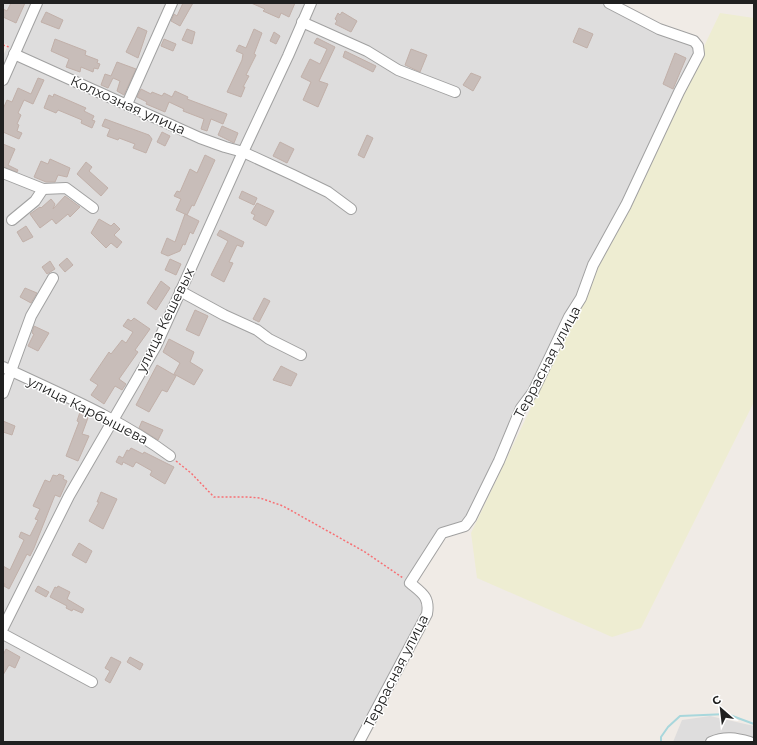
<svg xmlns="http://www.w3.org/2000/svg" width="757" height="745" viewBox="0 0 757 745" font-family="Montserrat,sans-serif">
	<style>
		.residential { fill: #dedddd }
		.farmland { fill: #eeedd2 }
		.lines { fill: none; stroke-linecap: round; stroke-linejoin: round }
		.stream { stroke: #a8d7dc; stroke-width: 2 }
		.building { fill: #c8bdb9; stroke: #c1b0a9 }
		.minor-casing { stroke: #a1a1a1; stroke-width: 12 }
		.path { stroke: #f77074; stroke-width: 1.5; stroke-dasharray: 2 2; stroke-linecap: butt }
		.minor { stroke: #fff; stroke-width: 10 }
		.labels { text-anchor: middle; stroke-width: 3; stroke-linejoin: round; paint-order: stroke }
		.street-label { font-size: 14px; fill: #202020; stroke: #fff }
	</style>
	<rect width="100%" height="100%" fill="#f0ebe6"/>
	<g class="residential">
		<polygon points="3,3 609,3 698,46 471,518 442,533 410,582 428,605 359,742 3,742 3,56 8,45 3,43"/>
		<polygon points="710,716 754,726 754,742 673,742 682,720"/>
	</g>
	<polygon class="farmland" points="720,13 754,18 754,402 641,628 612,637 477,578 471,533"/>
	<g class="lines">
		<polyline class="stream" points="661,742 661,737 668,727 680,716 727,714 754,724"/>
	</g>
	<g class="building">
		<polygon points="11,3 25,3 16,23 3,17 3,9 7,11"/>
		<polygon points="183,3 193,3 180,26 171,21 174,14 177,16"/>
		<polygon points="251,3 295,3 289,17 281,13 279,18 263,11 265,9"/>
		<polygon points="46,12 63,20 59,29 41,22"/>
		<polygon points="342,12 357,21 351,32 335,24 337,21 335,19 338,13 340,15"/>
		<polygon points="138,27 147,31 138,58 126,52"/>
		<polygon points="579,28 593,34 587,48 573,42"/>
		<polygon points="187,29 195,32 192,44 182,40"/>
		<polygon points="254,29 262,33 254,54 256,55 246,75 249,76 243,87 245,87 241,97 227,92 242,60 243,54 236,51 239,45 246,48"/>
		<polygon points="274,32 280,36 276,44 270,41"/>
		<polygon points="317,38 335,47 319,81 328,84 318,107 303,100 311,82 301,77 310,59 320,64 327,49 314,43"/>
		<polygon points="55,39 86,51 85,55 98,60 97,63 100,64 98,69 94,68 93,72 81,67 80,72 66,67 69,59 51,51"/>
		<polygon points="164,39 176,44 173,51 161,46"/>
		<polygon points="411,49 427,55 420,72 405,65"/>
		<polygon points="345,51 376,66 373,72 343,57"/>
		<polygon points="675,53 686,58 673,89 663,84"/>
		<polygon points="117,62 136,69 124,95 117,91 120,81 113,78 108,88 101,85 105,74 111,76"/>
		<polygon points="471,73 481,77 473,91 463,85"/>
		<polygon points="38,78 44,80 33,104 24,100 18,113 21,115 17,124 19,125 17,131 22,133 19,139 3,132 3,109 7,100 12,102 18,88 31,94"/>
		<polygon points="141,89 151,94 152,92 162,96 164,93 172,97 175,91 188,97 187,99 227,114 223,124 211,119 207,131 201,129 204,119 183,111 184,109 169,102 165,112 146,104 147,102 137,97"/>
		<polygon points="54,94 86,108 84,111 94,116 92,120 95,121 92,128 81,123 82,120 58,110 56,113 44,108 49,95 53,97"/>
		<polygon points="105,119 149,135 152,139 146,153 133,148 135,144 119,138 118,140 107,136 110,129 102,126"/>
		<polygon points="222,126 238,133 234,143 218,135"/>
		<polygon points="162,132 170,136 165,146 157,142"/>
		<polygon points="367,135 373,138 364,158 358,155"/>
		<polygon points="280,142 294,149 287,163 273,156"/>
		<polygon points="3,144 15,149 8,165 18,170 17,172 3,167"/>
		<polygon points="205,155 215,160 194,206 192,205 187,215 176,210 181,199 174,196 177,191 180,192 190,169 197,173"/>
		<polygon points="50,159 70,168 67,177 58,175 55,182 46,182 34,177 41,161 48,164"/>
		<polygon points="86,162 92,167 89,171 108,188 101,196 77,174"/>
		<polygon points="242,191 257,198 254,205 239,198"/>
		<polygon points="65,196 80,207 70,217 68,214 56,224 52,219 40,228 30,214 40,207 41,208 51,199 55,204 53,209"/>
		<polygon points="257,203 274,211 266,226 253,219 255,215 251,213"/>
		<polygon points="185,214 199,221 193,234 190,232 185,245 183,244 180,251 168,256 161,253 167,238 175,242"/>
		<polygon points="99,219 111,226 114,223 120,229 114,235 122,242 117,248 111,243 106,248 91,233"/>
		<polygon points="26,226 33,237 23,242 17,232"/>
		<polygon points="220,230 244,242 242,247 237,245 229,262 233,263 224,282 211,275 228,241 217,235"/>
		<polygon points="67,258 73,265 65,272 59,265"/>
		<polygon points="170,259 181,264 176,275 165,270"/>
		<polygon points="50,261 55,269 47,274 42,267"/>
		<polygon points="161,281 170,288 156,310 147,303"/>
		<polygon points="25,288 37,293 31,303 20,297"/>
		<polygon points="264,298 270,301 259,322 253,319"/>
		<polygon points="195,310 208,316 199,336 186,330"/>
		<polygon points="134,318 150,329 135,350 138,352 119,379 126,384 122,390 115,386 104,404 91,395 98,385 90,380 109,352 111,354 122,340 126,343 133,332 123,326 128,319 131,321"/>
		<polygon points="34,326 49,333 38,351 28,346 34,334 32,333"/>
		<polygon points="169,339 194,352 190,362 203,370 194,385 174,374 180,363 163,352"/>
		<polygon points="157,365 176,376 167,392 162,390 149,412 136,405"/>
		<polygon points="281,366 297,374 291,386 273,380"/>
		<polygon points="80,412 89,415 82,434 89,436 78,461 66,456 79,422 77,421"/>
		<polygon points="3,421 15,426 12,435 3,432"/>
		<polygon points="142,421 163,430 158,440 139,428"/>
		<polygon points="131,448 143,454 144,452 174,467 165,484 150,475 152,471 136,462 133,467 123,462 122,465 116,462 119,456 123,458 127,450 129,451"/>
		<polygon points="59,474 64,476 63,479 67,481 60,497 55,495 34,548 30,556 27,554 9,589 4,586 5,584 3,583 3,566 10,570 24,540 19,537 21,532 30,536 38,520 35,519 40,509 33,506 45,480 50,482 53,475 57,476"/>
		<polygon points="101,492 117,499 103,529 89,521 99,502 97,502"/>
		<polygon points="79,543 92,551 86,563 72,555"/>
		<polygon points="38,586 49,592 46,597 35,591"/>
		<polygon points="58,586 70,592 67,599 84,609 82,613 73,609 72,611 66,608 67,606 50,597 55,587 57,588"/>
		<polygon points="6,649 20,657 15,668 9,665 3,675 3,655"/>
		<polygon points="111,657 121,662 110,683 105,680 110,671 105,668"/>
		<polygon points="130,657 143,664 140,670 127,662"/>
	</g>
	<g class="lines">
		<g class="minor-casing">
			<g id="minor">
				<polyline points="302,22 367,51 398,70 455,92"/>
				<polyline points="14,54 200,138 225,147 243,152 293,175 328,192 351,209"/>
				<polyline points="3,80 37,3"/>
				<polyline points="127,104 172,3"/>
				<polyline points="3,173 43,189 66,188 93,208"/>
				<polyline points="12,220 35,201 43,189"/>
				<polyline points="180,291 224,315 257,330 269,339 301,355"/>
				<path d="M 3,367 C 60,394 119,418 170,456"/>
				<polyline points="3,393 31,316 53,278"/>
				<polyline points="3,628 69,496 156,346 243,152 288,56 311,3"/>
				<polyline points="3,634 92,682"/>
				<path d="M 359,742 L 427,614 C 430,597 422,593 410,583 L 442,533 L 465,526 L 471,518 L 499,461 L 521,408 L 533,392 L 569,317 L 581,298 L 593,265 L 626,205 L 679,92 L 699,54 L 698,46 L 694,41 L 659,29 L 609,3"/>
				<path d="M 711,742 C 725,736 736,738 750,742"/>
			</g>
		</g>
		<g class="path">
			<polyline points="3,45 9,47"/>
			<polyline points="176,461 191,473 214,497 248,497 260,498 283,506 365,552 403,578"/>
		</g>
		<use href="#minor" class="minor"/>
	</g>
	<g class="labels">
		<g class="street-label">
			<text transform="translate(128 105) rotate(24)" y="5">Колхозная улица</text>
			<text transform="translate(165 320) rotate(-64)" y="5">улица Кешевых</text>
			<text transform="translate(547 362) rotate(-62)" y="5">Террасная улица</text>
			<text transform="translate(88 410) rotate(27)" y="5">улица Карбышева</text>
			<text transform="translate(396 671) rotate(-63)" y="5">Террасная улица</text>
		</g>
	</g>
	<rect width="757" height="745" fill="none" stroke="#202020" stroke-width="8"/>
	<g transform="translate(721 709) rotate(332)" stroke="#ffffff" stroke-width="3" paint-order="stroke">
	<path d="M0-3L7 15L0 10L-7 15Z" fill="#202020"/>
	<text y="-6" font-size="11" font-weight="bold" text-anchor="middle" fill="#202020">С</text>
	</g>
</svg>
